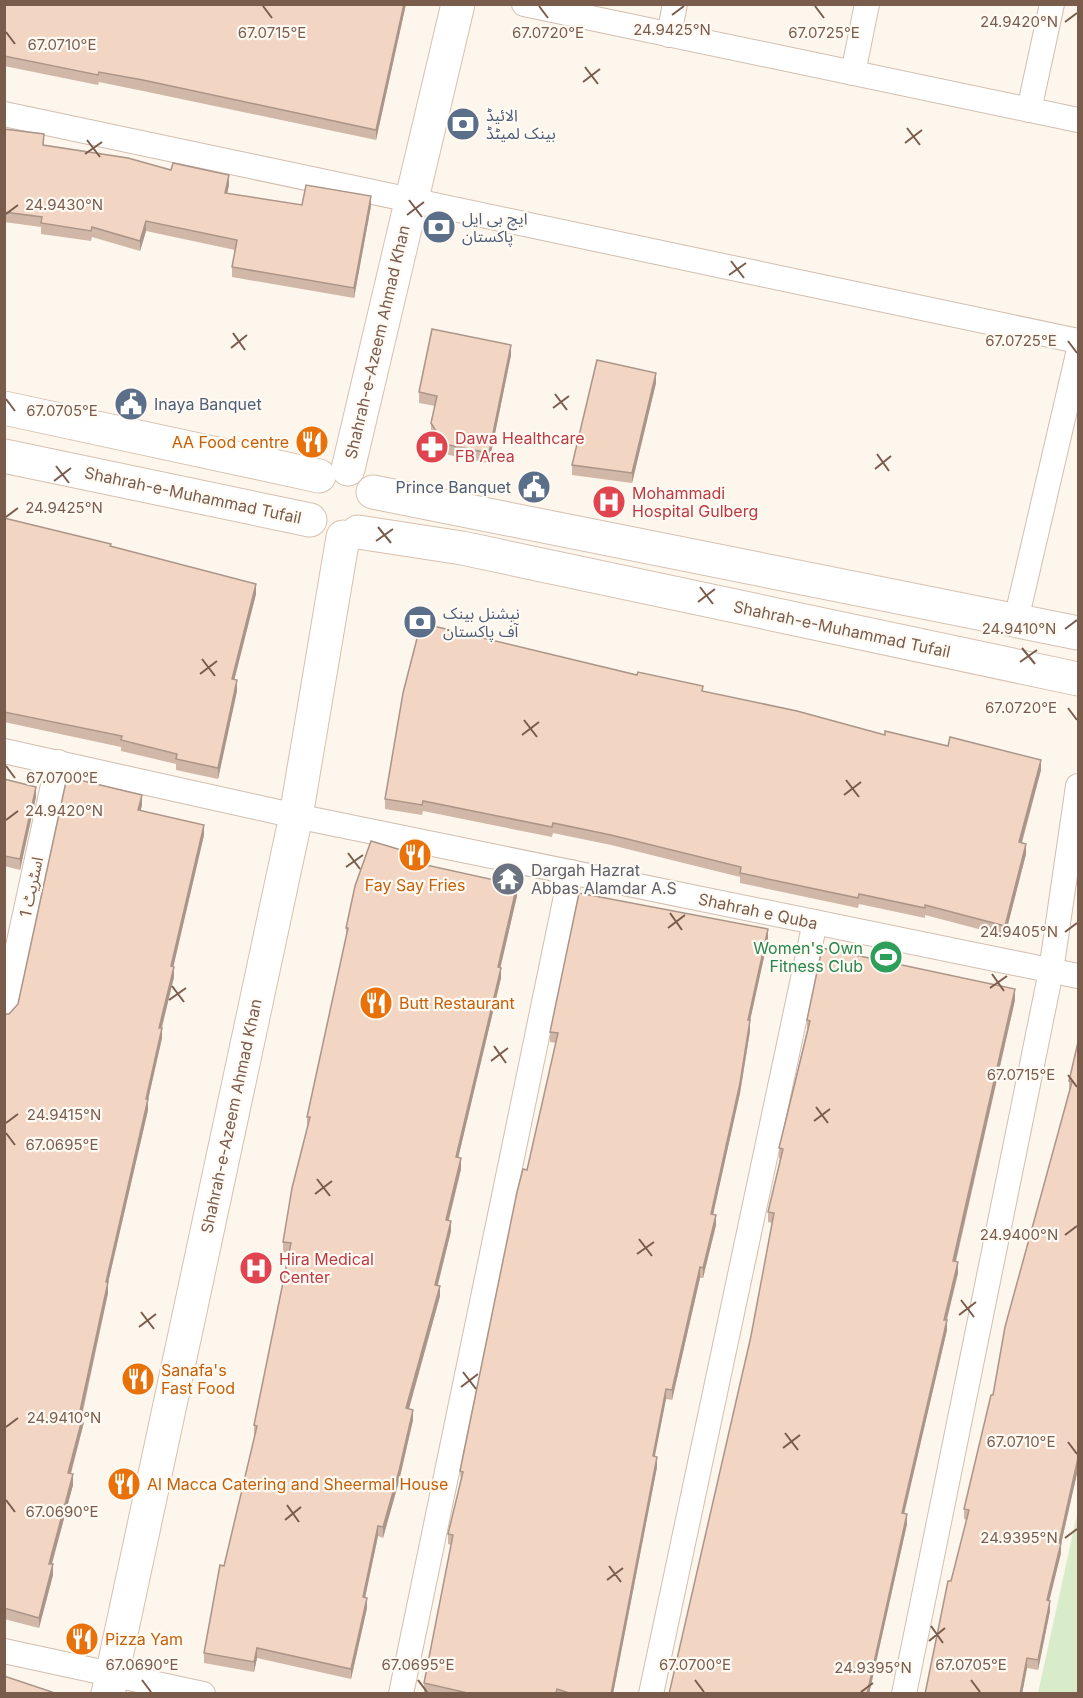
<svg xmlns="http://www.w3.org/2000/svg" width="1083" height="1698" viewBox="0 0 1083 1698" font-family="Inter,'Noto Sans Arabic',sans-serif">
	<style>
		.green { fill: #d8ecc9 }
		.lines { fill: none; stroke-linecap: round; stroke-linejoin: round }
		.street-casing { stroke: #d1beb0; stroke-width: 26 }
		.secondary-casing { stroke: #d6c0b0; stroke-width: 35 }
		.street { stroke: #fff; stroke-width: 24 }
		.secondary { stroke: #fff; stroke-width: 33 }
		.wall { fill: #d1b7a8 }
		.shaded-wall { fill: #aa9588 }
		.building { fill: #f3d5c3; stroke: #aa9588; stroke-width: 1.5 }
		.ticks { fill: none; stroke: #7a5c4d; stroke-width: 2 }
		.labels { text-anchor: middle; stroke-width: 4.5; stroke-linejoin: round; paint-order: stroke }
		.service-label { font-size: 16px; fill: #4e5e75; stroke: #fffaf3; text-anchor: start }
		.street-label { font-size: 16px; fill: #7a5c4d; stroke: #fffaf3 }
		.health-label { font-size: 16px; fill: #be3a42; stroke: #fffaf3; text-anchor: start }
		.food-label { font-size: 16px; fill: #c56008; stroke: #fffaf3; text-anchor: start }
		.worship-label { font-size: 16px; fill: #5b616d; stroke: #fffaf3; text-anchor: start }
		.leisure-label { font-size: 16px; fill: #27864d; stroke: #fffaf3; text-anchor: end }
		.ticks-label { font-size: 15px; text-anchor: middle; fill: #7a5c4d; stroke: #fffaf3; stroke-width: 4.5; stroke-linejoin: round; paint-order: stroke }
	</style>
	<rect width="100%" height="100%" fill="#fdf6ec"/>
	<polygon class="green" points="1078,1510 1078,1693 1038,1693"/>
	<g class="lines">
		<g class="street-casing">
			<g id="street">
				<polyline points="524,4 1078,120"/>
				<polyline points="669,35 675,4"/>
				<polyline points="853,73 867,4"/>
				<polyline points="1029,110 1052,4"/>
				<polyline points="4,114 1078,341"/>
				<polyline points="1016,620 1078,354"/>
				<polyline points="4,751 296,816 1078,976"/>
				<polyline points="4,1011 58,762"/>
				<polyline points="4,1651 203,1694"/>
				<polyline points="401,1694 571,872"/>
				<polyline points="651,1694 815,922"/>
				<polyline points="904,1694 1051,971 1078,786"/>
			</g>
		</g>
		<g class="secondary-casing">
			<g id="secondary">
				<polyline points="4,408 319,476"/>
				<polyline points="4,456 310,520"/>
				<polyline points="348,469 458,4"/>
				<polyline points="373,492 1078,633"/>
				<polyline points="358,532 462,548 1078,679"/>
				<polyline points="108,1694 296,816 343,537"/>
			</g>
		</g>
		<use href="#street" class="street"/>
		<use href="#secondary" class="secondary"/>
	</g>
	<g class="wall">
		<polygon points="4,4 406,4 376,140 143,91 99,82 98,85 4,66"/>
		<polygon points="4,129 44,145 229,185 227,194 302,205 371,206 354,298 232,277 232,267 235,250 146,231 140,251 92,237 91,241 41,234 41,227 4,222"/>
		<polygon points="511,355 489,463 444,454 431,433 431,423 435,406 419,403 419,392"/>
		<polygon points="656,383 632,483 572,475 572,465"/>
		<polygon points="4,518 111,547 256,594 234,680 237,691 218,779 176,770 176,764 121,751 121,747 4,722"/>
		<polygon points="703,691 885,735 1041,770 1022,843 1026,854 1005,936 925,915 925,918 859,904 858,908 740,883 740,877 611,845 553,833 552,837 423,811 422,815 385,809 385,799"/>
		<polygon points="4,779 36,797 20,870 4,866"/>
		<polygon points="142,805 141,810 204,835 173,967 174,977 162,1028 162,1038 148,1099 148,1110 108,1283 108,1293 83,1412 84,1422 71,1474 73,1485 52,1564 53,1575 39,1628 4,1619 4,1014 9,1014 18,1004"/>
		<polygon points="428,866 517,896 500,968 501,978 458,1158 461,1169 449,1220 451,1231 438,1285 440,1296 409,1409 413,1420 399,1481 383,1538 378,1536 365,1598 367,1608 351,1679 257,1658 254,1672 204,1663 204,1653 255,1435 254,1435 254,1425 289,1253 283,1252 283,1242 308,1127 307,1127 307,1117 346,938 346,928"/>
		<polygon points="768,939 750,1020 750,1031 740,1093 713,1214 716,1225 703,1278 700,1278 672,1400 666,1399 654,1456 657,1467 613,1694 424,1694 424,1683 451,1545 448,1544 448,1534 461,1481 460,1471 556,1043 550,1042 550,1032"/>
		<polygon points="1015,1000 956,1262 958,1273 947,1320 947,1330 904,1513 907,1524 869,1694 669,1694 751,1336 772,1223 768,1222 768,1212 780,1159 779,1158 779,1148 807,1030 807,1020"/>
		<polygon points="1078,1042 1078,1469 1061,1544 1061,1553 1049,1601 1050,1611 1038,1670 1027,1668 1022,1694 925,1694 951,1581 967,1520 964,1519 964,1509 1069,1091 1069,1081"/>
	</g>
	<g class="shaded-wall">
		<polygon points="404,4 406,4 376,140 376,130"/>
		<polygon points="229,175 229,185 225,203 225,193"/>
		<polygon points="371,196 371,206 354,298 354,288"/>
		<polygon points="146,221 146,231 140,251 140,241"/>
		<polygon points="511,345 511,355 489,463 489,453"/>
		<polygon points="656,373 656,383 632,483 632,473"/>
		<polygon points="256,584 256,594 232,689 232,679"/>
		<polygon points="237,680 237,691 218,779 218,768"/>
		<polygon points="1041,760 1041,770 1019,852 1019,842"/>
		<polygon points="36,787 36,797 20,870 20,859"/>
		<polygon points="142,795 142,805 138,820 138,810"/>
		<polygon points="204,825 204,835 171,977 171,966"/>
		<polygon points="1026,844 1026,854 1005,936 1005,926"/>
		<polygon points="517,885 517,896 498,978 498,967"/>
		<polygon points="768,929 768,939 748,1030 748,1020"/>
		<polygon points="174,967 174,977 159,1038 159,1028"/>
		<polygon points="501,968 501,978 456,1167 456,1157"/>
		<polygon points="1015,989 1015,1000 953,1272 953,1261"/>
		<polygon points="750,1020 750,1031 740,1093 711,1224 711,1214"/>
		<polygon points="162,1028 162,1038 146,1109 146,1099"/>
		<polygon points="148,1099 148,1110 108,1283 108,1293 80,1421 80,1411 106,1282"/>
		<polygon points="461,1158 461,1169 446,1230 446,1220"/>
		<polygon points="716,1215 716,1225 703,1278 703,1268"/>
		<polygon points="451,1221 451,1231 435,1295 435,1285"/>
		<polygon points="958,1262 958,1273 944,1330 944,1320"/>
		<polygon points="700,1267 700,1278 672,1400 672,1390"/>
		<polygon points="440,1286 440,1296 406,1419 406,1408"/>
		<polygon points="947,1320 947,1330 902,1523 902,1513"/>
		<polygon points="666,1389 666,1399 653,1466 653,1456"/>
		<polygon points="413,1410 413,1420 399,1481 383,1538 383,1527"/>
		<polygon points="84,1412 84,1422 68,1483 68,1473"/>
		<polygon points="657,1457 657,1467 613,1694 611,1694"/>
		<polygon points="1078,1458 1078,1469 1061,1544 1061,1553 1047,1610 1047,1600 1059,1543"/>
		<polygon points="73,1474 73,1485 49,1574 49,1564"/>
		<polygon points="907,1514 907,1524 869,1694 867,1694"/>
		<polygon points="378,1526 378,1536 363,1607 363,1597"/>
		<polygon points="53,1564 53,1575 39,1628 39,1618"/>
		<polygon points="367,1598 367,1608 351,1679 351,1669"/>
		<polygon points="1050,1601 1050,1611 1038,1670 1038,1660"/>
		<polygon points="257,1648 257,1658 254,1672 254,1662"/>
		<polygon points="1027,1658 1027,1668 1022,1694 1020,1694"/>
	</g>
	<g class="building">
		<polygon points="4,4 404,4 376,130 143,80 99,72 98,75 4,56"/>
		<polygon points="4,129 44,134 43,145 128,158 171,170 173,163 229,175 225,193 302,205 306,185 371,196 354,288 232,267 237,240 146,221 140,241 92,227 91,231 41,223 42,217 4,212"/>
		<polygon points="432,329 511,345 489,453 444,444 431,423 437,396 419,392"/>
		<polygon points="597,360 656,373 632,473 572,465"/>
		<polygon points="4,518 111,544 110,546 256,584 232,679 237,680 218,768 176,759 177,754 121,740 122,736 4,712"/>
		<polygon points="421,623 637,675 638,672 703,686 702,691 797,711 885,735 885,731 948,746 950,737 1041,760 1019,842 1026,844 1005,926 925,905 925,908 859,894 858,898 740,873 741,867 611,835 553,823 552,827 423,801 422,805 385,799 403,693"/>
		<polygon points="67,777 142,795 138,810 204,825 171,966 174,967 159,1028 162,1028 146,1099 148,1099 106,1282 108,1282 80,1411 84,1412 68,1473 73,1474 49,1564 53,1564 39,1618 4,1608 4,1014 9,1014 18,1004"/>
		<polygon points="4,779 36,787 20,859 4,856"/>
		<polygon points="371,841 428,858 426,865 517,885 498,967 501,968 456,1157 461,1158 446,1220 451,1221 435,1285 440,1286 406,1408 413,1410 399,1471 383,1527 378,1526 363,1597 367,1598 351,1669 257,1648 254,1662 204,1653 220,1565 224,1566 257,1426 254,1425 291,1243 283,1242 292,1188 310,1117 307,1117 348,928 346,928 355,886"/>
		<polygon points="579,893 768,929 748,1020 750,1020 740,1083 711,1214 716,1215 703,1268 700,1267 672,1390 666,1389 653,1456 657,1457 611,1694 572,1694 557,1689 556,1694 472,1694 424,1683 453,1535 448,1534 463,1472 460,1471 471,1417 517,1192 523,1169 527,1170 558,1033 550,1032"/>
		<polygon points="822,948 1015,989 953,1261 958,1262 944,1320 947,1320 902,1513 907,1514 867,1694 669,1694 751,1336 774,1213 768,1212 783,1149 779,1148 810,1021 807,1020"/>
		<polygon points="1078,1042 1078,1458 1059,1543 1061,1543 1047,1600 1050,1601 1038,1660 1027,1658 1020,1694 925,1694 948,1581 951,1581 969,1510 964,1509 991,1395 993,1395 1005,1327 1072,1082 1069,1081"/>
		<polygon points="4,1676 55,1693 55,1694 4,1694"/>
	</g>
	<path class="ticks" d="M 263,6 L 272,18M 539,6 L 548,18M 815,6 L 824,18M 672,15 L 684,6M 1065,22 L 1077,13M 6,32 L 15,44M 585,67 L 598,84M 583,82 L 600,69M 907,128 L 920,145M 87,140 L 100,157M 905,143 L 922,130M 85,154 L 102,142M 409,200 L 422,217M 6,214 L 18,205M 407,215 L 424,202M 731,261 L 744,278M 729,275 L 746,263M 233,333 L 245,350M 1068,341 L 1077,353M 231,348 L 247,335M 555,394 L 567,410M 6,399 L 15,411M 553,408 L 569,396M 877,454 L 889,471M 56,466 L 69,483M 875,469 L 891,456M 54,481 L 71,468M 6,517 L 18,508M 378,527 L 391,543M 376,541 L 393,529M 700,587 L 713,604M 698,602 L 715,589M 1065,629 L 1077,620M 1022,648 L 1035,664M 202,659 L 215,676M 1020,662 L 1037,650M 200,674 L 217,661M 1068,708 L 1077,720M 524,720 L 537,737M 522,735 L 539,722M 6,766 L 15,778M 846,780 L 859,797M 844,795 L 861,782M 6,820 L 18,811M 348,853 L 360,869M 346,867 L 363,855M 670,913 L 682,930M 668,928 L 685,915M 1065,932 L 1077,923M 992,974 L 1004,991M 172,986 L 184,1002M 990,988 L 1007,976M 169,1000 L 186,988M 494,1046 L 506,1063M 491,1061 L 508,1048M 1068,1075 L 1077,1087M 816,1107 L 828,1123M 814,1121 L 830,1109M 6,1123 L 18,1114M 6,1133 L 15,1145M 317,1179 L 330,1196M 315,1194 L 332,1181M 1065,1235 L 1077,1226M 639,1239 L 652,1256M 637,1254 L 654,1242M 961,1300 L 974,1317M 141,1312 L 154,1329M 959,1315 L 976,1302M 139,1327 L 156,1314M 463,1372 L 476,1389M 461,1387 L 478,1374M 6,1427 L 18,1418M 785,1433 L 798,1450M 1068,1442 L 1077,1454M 783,1448 L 800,1435M 6,1500 L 15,1512M 287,1505 L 299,1522M 285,1520 L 301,1507M 1065,1538 L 1077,1529M 609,1566 L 621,1582M 607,1580 L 623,1568M 931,1626 L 943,1643M 929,1641 L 945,1628M 142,1680 L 151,1692M 418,1680 L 427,1692M 695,1680 L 704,1692M 971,1680 L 980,1692M 861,1692 L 873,1683"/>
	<defs>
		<g id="bank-disc" transform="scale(1.725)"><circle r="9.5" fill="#5c6f8a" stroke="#fffaf3"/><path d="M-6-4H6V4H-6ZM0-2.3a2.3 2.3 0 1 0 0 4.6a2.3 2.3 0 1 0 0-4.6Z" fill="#fff"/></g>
		<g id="civic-disc" transform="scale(1.725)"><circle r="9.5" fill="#5c6f8a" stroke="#fffaf3"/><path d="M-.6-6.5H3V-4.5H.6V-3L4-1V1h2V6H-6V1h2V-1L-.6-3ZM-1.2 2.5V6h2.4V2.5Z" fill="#fff"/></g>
		<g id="restaurant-disc" transform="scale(1.725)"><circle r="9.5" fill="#e8710a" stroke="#fffaf3"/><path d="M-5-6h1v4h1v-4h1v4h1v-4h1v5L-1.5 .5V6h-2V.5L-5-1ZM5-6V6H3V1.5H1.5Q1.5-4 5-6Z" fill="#fff"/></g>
		<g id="pharmacy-disc" transform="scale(1.725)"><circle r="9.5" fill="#e0444e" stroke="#fffaf3"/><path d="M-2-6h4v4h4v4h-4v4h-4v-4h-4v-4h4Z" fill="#fff"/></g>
		<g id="hospital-disc" transform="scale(1.725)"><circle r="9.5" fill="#e0444e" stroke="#fffaf3"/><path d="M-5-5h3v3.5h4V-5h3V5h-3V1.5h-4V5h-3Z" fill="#fff"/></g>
		<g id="temple-disc" transform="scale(1.725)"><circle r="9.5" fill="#6b7280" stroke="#fffaf3"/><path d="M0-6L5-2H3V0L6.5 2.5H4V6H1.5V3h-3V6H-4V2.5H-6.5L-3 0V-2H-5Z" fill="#fff"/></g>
		<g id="stadium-disc" transform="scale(1.725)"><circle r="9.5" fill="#2e9e5b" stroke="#fffaf3"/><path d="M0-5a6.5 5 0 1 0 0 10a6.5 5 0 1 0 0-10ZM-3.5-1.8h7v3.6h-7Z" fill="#fff"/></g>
	</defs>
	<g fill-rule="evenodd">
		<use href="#bank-disc" x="463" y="124"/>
		<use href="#bank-disc" x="439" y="227"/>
		<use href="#civic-disc" x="131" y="404"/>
		<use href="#restaurant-disc" x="312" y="442"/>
		<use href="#pharmacy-disc" x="432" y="447"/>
		<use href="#civic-disc" x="534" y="487"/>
		<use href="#hospital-disc" x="609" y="502"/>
		<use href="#bank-disc" x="420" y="622"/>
		<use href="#restaurant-disc" x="415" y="855"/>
		<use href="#temple-disc" x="508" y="879"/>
		<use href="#stadium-disc" x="886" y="957"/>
		<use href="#restaurant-disc" x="376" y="1003"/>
		<use href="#hospital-disc" x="256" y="1268"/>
		<use href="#restaurant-disc" x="138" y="1379"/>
		<use href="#restaurant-disc" x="124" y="1484"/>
		<use href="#restaurant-disc" x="82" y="1639"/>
	</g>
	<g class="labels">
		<g class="service-label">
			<text x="486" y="121">الائیڈ<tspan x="486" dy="18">بینک لمیٹڈ</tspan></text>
			<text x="462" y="224">ایچ بی ایل<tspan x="462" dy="18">پاکستان</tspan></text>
			<text x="154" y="410">Inaya Banquet</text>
			<text x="511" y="493" text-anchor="end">Prince Banquet</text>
			<text x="443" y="619">نیشنل بینک<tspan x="443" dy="18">آف پاکستان</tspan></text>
		</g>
		<g class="street-label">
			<text transform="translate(377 342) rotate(-77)" y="6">Shahrah-e-Azeem Ahmad Khan</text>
			<text transform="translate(193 495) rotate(12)" y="6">Shahrah-e-Muhammad Tufail</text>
			<text transform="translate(842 629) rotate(12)" y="6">Shahrah-e-Muhammad Tufail</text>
			<text transform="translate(31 887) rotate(-78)" y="6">اسٹریٹ 1</text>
			<text transform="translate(758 911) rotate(12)" y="6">Shahrah e Quba</text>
			<text transform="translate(231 1116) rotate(-78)" y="6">Shahrah-e-Azeem Ahmad Khan</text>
		</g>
		<g class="health-label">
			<text x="455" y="444">Dawa Healthcare<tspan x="455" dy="18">FB Area</tspan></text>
			<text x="632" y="499">Mohammadi<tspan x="632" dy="18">Hospital Gulberg</tspan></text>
			<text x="279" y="1265">Hira Medical<tspan x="279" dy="18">Center</tspan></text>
		</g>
		<g class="food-label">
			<text x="289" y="448" text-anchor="end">AA Food centre</text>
			<text x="415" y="891" text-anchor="middle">Fay Say Fries</text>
			<text x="399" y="1009">Butt Restaurant</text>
			<text x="161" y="1376">Sanafa's<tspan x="161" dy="18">Fast Food</tspan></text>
			<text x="147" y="1490">Al Macca Catering and Sheermal House</text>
			<text x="105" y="1645">Pizza Yam</text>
		</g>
		<g class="worship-label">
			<text x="531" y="876">Dargah Hazrat<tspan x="531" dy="18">Abbas Alamdar A.S</tspan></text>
		</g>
		<g class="leisure-label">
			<text x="863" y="954">Women's Own<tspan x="863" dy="18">Fitness Club</tspan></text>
		</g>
	</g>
	<g class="ticks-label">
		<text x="1019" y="27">24.9420°N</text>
		<text x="672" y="35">24.9425°N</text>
		<text x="272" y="38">67.0715°E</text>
		<text x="548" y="38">67.0720°E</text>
		<text x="824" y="38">67.0725°E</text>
		<text x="62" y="50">67.0710°E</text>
		<text x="64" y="210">24.9430°N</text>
		<text x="1021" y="346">67.0725°E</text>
		<text x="62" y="416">67.0705°E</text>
		<text x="64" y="513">24.9425°N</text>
		<text x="1019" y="634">24.9410°N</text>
		<text x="1021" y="713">67.0720°E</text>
		<text x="62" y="783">67.0700°E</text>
		<text x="64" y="816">24.9420°N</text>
		<text x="1019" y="937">24.9405°N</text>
		<text x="1021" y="1080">67.0715°E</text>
		<text x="64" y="1120">24.9415°N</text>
		<text x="62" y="1150">67.0695°E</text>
		<text x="1019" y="1240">24.9400°N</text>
		<text x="64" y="1423">24.9410°N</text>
		<text x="1021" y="1447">67.0710°E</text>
		<text x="62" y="1517">67.0690°E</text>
		<text x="1019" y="1543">24.9395°N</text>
		<text x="142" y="1670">67.0690°E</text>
		<text x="418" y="1670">67.0695°E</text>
		<text x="695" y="1670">67.0700°E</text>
		<text x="971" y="1670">67.0705°E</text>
		<text x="873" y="1673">24.9395°N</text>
	</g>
	<rect width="1083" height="1698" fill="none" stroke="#7a5c4d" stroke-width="12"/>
</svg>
